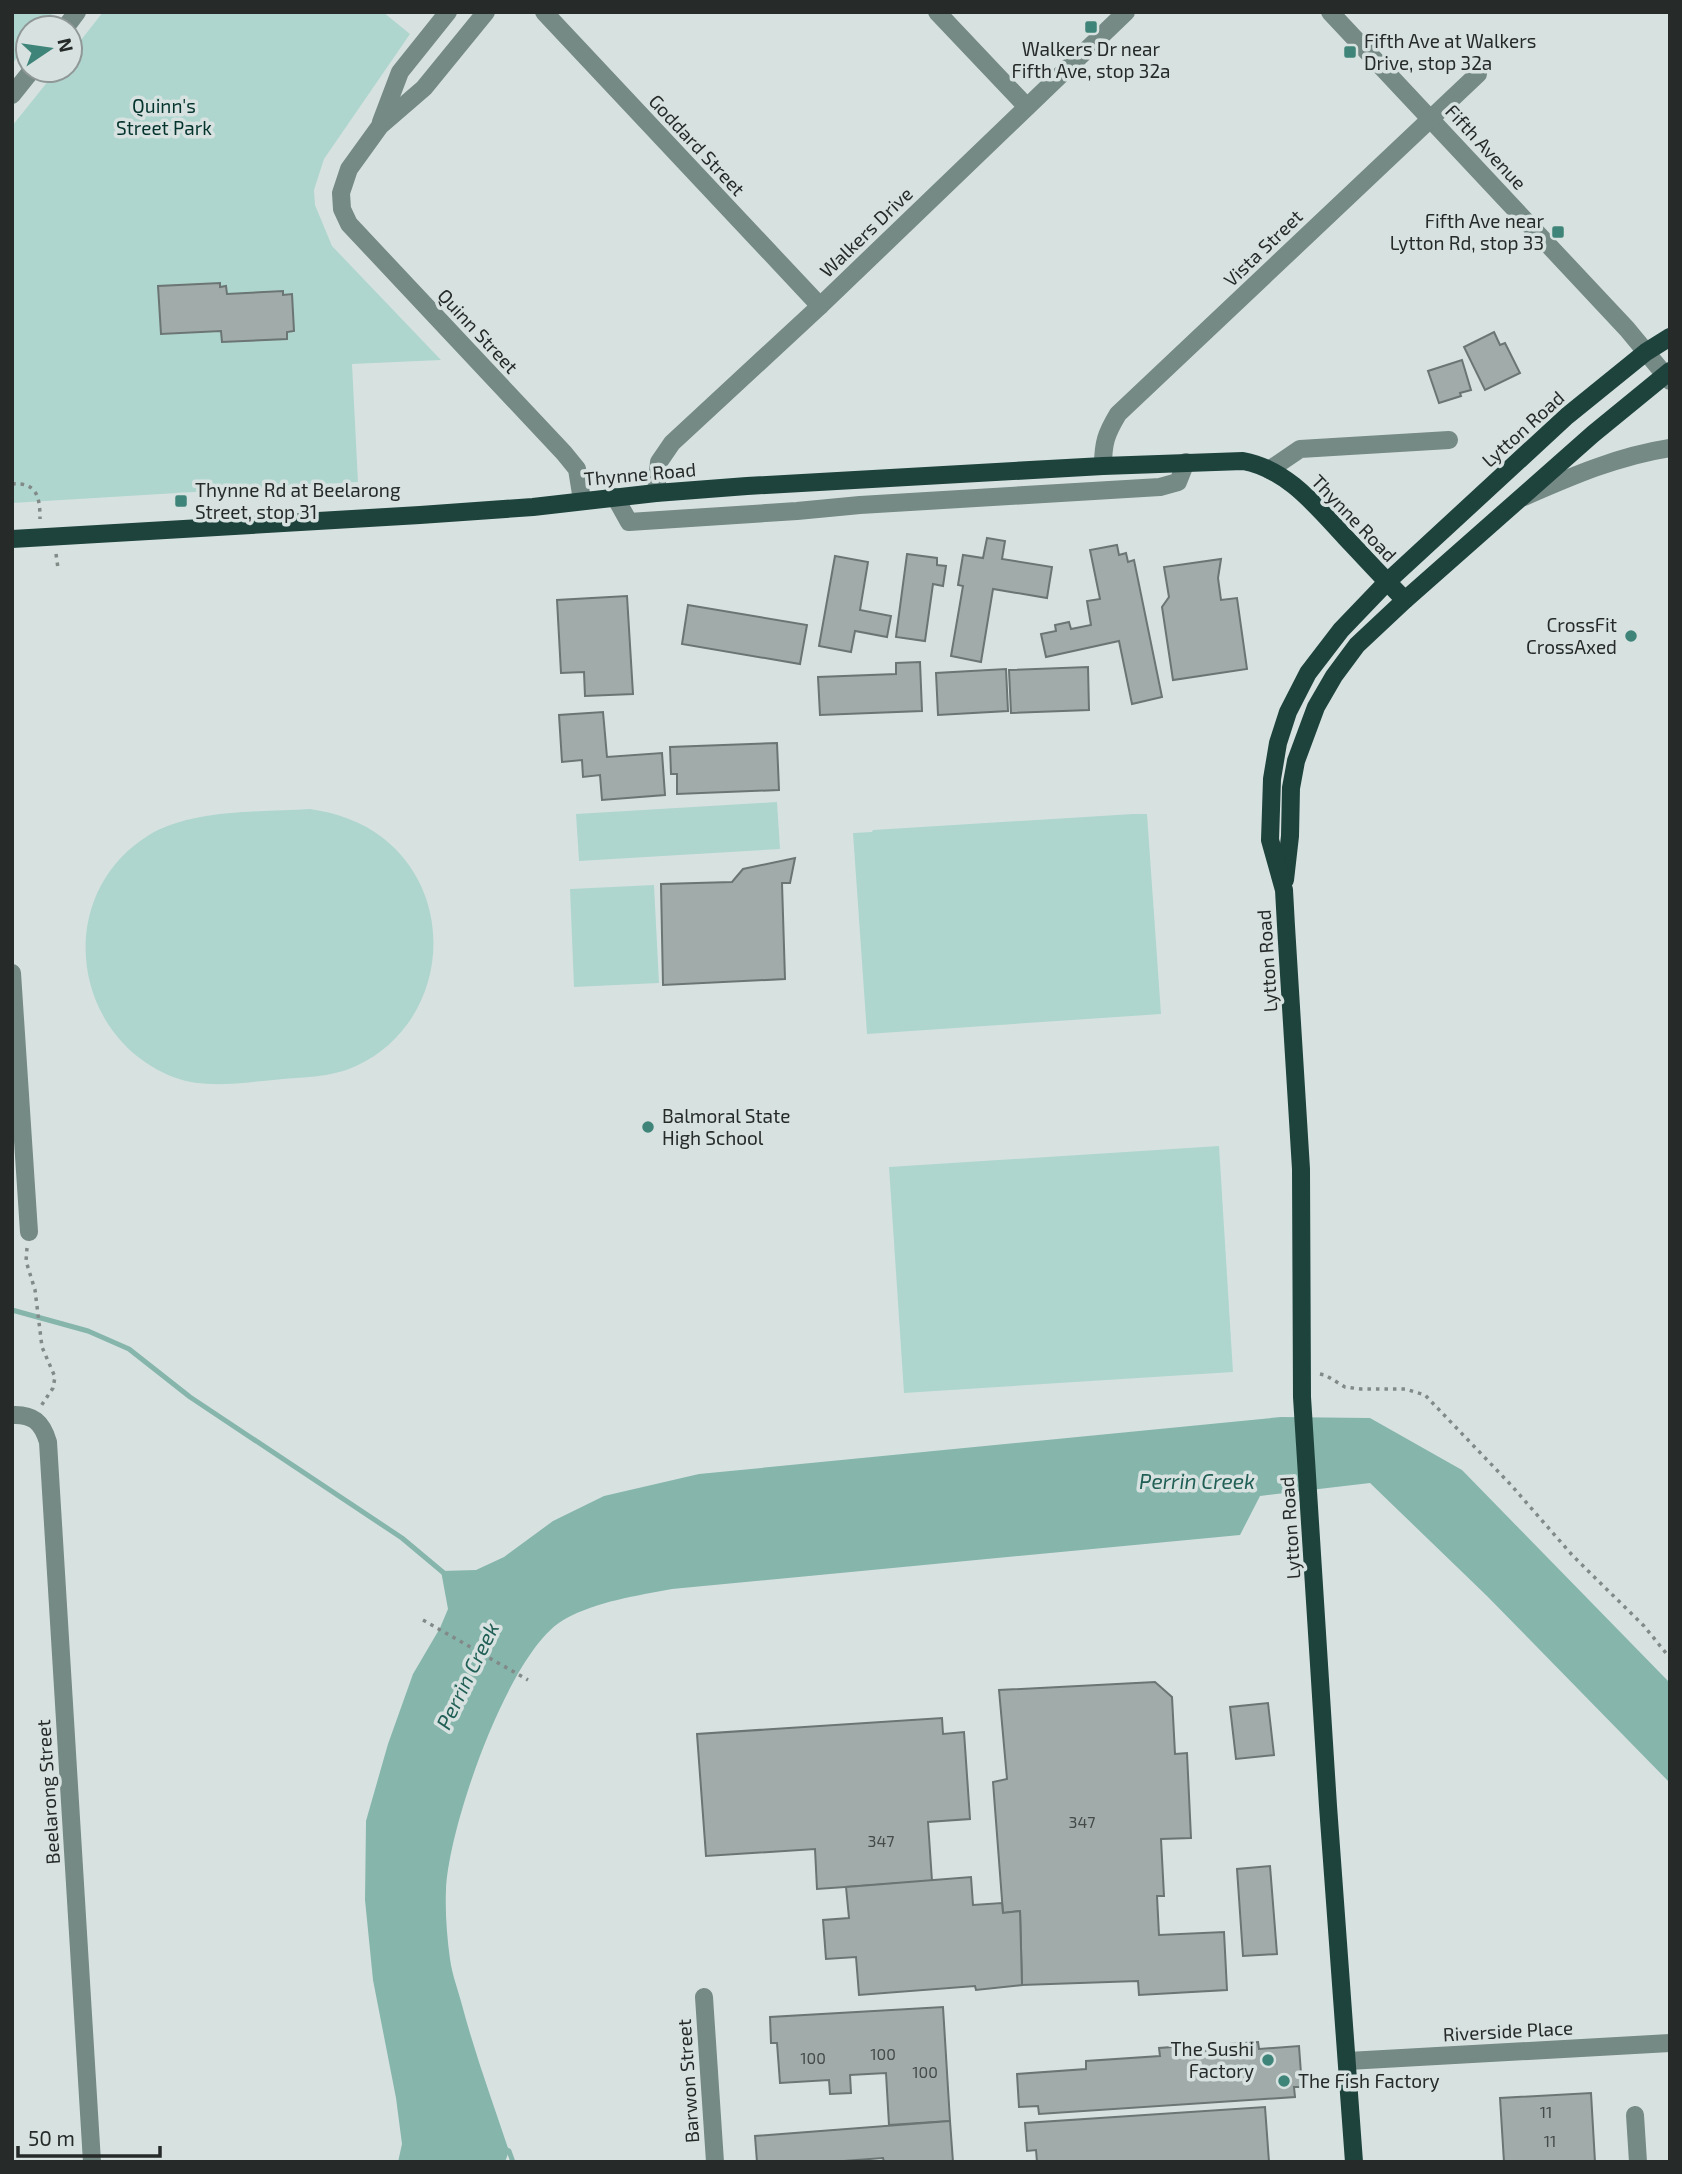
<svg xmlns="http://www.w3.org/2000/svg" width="1682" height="2174" viewBox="0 0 1682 2174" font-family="'Exo 2',sans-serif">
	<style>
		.green { fill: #afd6ce }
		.water { fill: #86b5ac }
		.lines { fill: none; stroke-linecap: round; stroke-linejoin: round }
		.stream { stroke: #86b5ac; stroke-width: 5 }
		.building { fill: #a1aba9; stroke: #6b7573; stroke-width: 2 }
		.path { stroke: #828a88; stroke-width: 3.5; stroke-dasharray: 3.5 5; stroke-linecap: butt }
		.minor { stroke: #758985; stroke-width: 18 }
		.major { stroke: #1e433d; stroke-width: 18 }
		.poi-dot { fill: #3f8479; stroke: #d7e2e0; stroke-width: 2.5 }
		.labels { text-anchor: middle; stroke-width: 7; stroke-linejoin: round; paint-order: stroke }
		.number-label { font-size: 16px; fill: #454a49 }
		.poi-label { font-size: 19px; fill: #262a29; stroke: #d7e2e0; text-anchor: start }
		.park-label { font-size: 19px; fill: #04332d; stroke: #d7e2e0 }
		.street-label { font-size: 19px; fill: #262a29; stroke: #d7e2e0 }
		.water-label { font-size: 21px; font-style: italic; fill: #215f56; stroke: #d7e2e0 }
	</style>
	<rect width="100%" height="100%" fill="#d7e2e0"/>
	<g class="green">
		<polygon points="12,12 54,12 41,28 28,28 28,44 12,64"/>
		<polygon points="103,12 383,12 410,34 324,159 314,190 315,205 332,246 441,360 352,364 358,482 12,503 12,126 57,70 70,70 70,54"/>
		<polygon points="777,802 780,849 579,861 576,814"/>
		<path d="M 310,809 C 337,813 361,821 383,838 C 461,899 446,1025 356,1066 C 331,1078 300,1077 273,1080 C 239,1083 205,1089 173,1077 C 70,1036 53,894 149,835 C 192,809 261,812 310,809 Z"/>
		<polygon points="1133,814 1147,814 1161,1014 867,1034 853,833 872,832 873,830"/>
		<polygon points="654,885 659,983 574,987 570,889"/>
		<polygon points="1219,1146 1233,1372 904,1393 889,1167"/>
	</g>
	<path class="water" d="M 1281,1417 L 1370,1418 L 1462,1470 L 1670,1683 L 1670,1783 L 1487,1596 L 1370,1483 L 1260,1496 L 1240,1535 L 672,1589 C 636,1596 598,1601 565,1619 C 509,1649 448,1828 446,1890 C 445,1912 447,1937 450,1959 C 452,1974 458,1990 462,2005 C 475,2054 493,2103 509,2151 L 505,2162 L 398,2162 L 402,2144 L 396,2098 L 373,1980 L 365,1900 L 366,1821 L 388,1744 L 413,1674 L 440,1628 L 448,1609 L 441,1571 L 476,1570 L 504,1557 L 553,1521 L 604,1496 L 699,1474 Z"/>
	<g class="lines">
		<g class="stream">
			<polyline points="12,1310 88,1331 129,1349 190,1397 402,1538 445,1574"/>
			<polyline points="503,2148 509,2151 513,2162"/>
		</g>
	</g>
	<g class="building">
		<polygon points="220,283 220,287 226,286 227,294 283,291 283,295 292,294 294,331 287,332 287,339 222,342 221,331 161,334 158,286"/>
		<polygon points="1494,332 1500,345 1505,343 1520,373 1485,390 1464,347"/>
		<polygon points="1462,360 1471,390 1460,393 1461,396 1439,403 1428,371"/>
		<polygon points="987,538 1005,541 1002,559 1052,567 1047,598 993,589 981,662 951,656 963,586 958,585 963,555 983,558"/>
		<polygon points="1117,545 1119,555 1126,553 1128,562 1134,560 1162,697 1132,704 1119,641 1046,657 1041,634 1056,631 1055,625 1069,622 1071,629 1091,625 1087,601 1100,599 1090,550"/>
		<polygon points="907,554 937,558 937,565 946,566 943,586 933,584 925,641 896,637"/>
		<polygon points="835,556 868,562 860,610 891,616 887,637 855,631 851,652 819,646"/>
		<polygon points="1221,559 1218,578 1221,600 1237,598 1247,669 1173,680 1162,607 1169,597 1164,567"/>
		<polygon points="627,596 633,694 585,696 584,672 561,673 557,600"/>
		<polygon points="688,605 807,625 800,664 682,644"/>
		<polygon points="920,662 922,711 820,715 818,677 896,674 896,663"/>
		<polygon points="1088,667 1089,710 1011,713 1009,670"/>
		<polygon points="1006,669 1008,711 938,715 936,673"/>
		<polygon points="603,712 607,757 662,753 665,795 602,800 600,775 583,777 582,760 562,762 559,715"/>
		<polygon points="777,743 779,790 677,794 677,774 671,774 670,747"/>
		<polygon points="795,858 790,883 782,883 785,979 663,985 661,884 732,882 743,869"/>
		<polygon points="1155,1682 1172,1697 1175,1754 1187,1753 1191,1838 1161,1839 1164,1896 1157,1896 1159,1935 1224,1932 1227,1990 1139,1995 1138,1981 1022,1985 1020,1911 1003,1913 993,1782 1007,1779 999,1690"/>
		<polygon points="1268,1703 1274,1755 1236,1759 1230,1707"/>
		<polygon points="942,1718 943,1734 964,1732 970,1819 928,1822 932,1881 817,1889 815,1849 706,1856 697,1734"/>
		<polygon points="1270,1866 1277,1954 1243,1956 1237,1869"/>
		<polygon points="971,1877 973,1905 1002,1903 1003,1913 1020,1911 1022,1985 976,1990 975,1986 859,1995 856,1957 826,1959 823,1920 849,1918 846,1887"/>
		<polygon points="943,2007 950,2121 889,2125 886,2073 850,2075 851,2093 830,2094 829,2080 780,2083 777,2043 771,2043 770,2017"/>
		<polygon points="1258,2042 1259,2049 1299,2046 1302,2087 1294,2087 1295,2097 1039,2114 1038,2106 1019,2107 1017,2074 1086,2069 1086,2061 1160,2056 1159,2048 1199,2045 1200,2051 1215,2050 1215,2045"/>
		<polygon points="1591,2093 1595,2162 1504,2162 1500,2098"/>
		<polygon points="1265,2107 1269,2162 1037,2162 1036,2150 1027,2151 1025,2123"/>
		<polygon points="950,2121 953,2162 884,2162 883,2158 830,2162 757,2162 755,2136"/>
	</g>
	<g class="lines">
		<g class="path">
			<path d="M 12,484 C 37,482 40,497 40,519"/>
			<polyline points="56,554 58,568"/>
			<polyline points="27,1248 26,1261 35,1290 42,1347 55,1377 53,1388 41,1406"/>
			<polyline points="1320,1374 1325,1375 1345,1387 1361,1389 1405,1389 1425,1395 1511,1485 1573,1556 1644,1626 1670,1658"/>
			<polyline points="423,1620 528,1680"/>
		</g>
		<g class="minor">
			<polyline points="486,12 424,88 380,126 349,169 341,193 342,209 349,224 564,453 577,469 582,500"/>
			<polyline points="544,12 820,306"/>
			<polyline points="937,12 1027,107"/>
			<polyline points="1330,12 1627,329 1670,381"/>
			<polyline points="65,28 77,12"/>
			<polyline points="12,95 32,70"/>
			<polyline points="381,122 400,72 448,12"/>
			<path d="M 1103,466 C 1103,443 1106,434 1118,414 L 1478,74"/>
			<polyline points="1269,470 1300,449 1449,440"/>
			<polyline points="656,493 659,462 672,443 820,306 1126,12"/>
			<polyline points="615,497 629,522 797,511 860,505 1160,487 1178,482 1186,462"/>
			<path d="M 1524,497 C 1572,476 1618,456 1670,448"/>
			<polyline points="12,973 29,1232"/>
			<path d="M 12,1415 C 33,1414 42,1422 48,1442 L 92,2162"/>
			<polyline points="704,1997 715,2162"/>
			<polyline points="1348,2061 1670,2043"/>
			<polyline points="1635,2115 1638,2162"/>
		</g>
		<g class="major">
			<path d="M 12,539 L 420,515 L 533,507 L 656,493 L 747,486 L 1103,466 L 1243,461 C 1287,469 1316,506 1345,537 C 1365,558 1384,579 1405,600"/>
			<polyline points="1285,880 1290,836 1291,788 1296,761 1316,707 1334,676 1357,645 1405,600 1593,434 1670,371"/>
			<polyline points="1354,2162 1328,1806 1302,1397 1301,1169 1286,926 1284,890 1270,840 1272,779 1278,743 1288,712 1308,673 1341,630 1387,582 1567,416 1646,352 1670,337"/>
		</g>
	</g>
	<g class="poi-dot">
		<rect x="1084" y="20" width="14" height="14" rx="3.5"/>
		<rect x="1343" y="45" width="14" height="14" rx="3.5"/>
		<rect x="1551" y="225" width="14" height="14" rx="3.5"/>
		<rect x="174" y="494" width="14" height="14" rx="3.5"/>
		<circle cx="1631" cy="636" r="7"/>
		<circle cx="648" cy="1127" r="7"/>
		<circle cx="1268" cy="2060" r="7"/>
		<circle cx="1284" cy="2081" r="7"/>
	</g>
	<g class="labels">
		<g class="number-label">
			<text x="1082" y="1828">347</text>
			<text x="881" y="1847">347</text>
			<text x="883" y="2060">100</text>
			<text x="813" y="2064">100</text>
			<text x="925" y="2078">100</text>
			<text x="1546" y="2118">11</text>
			<text x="1550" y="2147">11</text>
		</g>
		<g class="poi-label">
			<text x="1364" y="48">Fifth Ave at Walkers<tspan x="1364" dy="22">Drive, stop 32a</tspan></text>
			<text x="1091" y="56" text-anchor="middle">Walkers Dr near<tspan x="1091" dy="22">Fifth Ave, stop 32a</tspan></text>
			<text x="1544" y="228" text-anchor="end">Fifth Ave near<tspan x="1544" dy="22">Lytton Rd, stop 33</tspan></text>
			<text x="195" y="497">Thynne Rd at Beelarong<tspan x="195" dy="22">Street, stop 31</tspan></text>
			<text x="1617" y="632" text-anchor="end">CrossFit<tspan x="1617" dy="22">CrossAxed</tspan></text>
			<text x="662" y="1123">Balmoral State<tspan x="662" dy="22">High School</tspan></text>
			<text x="1254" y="2056" text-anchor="end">The Sushi<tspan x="1254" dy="22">Factory</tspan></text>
			<text x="1298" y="2088">The Fish Factory</text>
		</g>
		<g class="park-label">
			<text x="164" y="113">Quinn's<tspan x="164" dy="22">Street Park</tspan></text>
		</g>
		<g class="street-label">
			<text transform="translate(697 145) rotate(47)" y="7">Goddard Street</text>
			<text transform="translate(1486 147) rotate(47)" y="7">Fifth Avenue</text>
			<text transform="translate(866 232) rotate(-44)" y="7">Walkers Drive</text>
			<text transform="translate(1263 248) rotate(-44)" y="7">Vista Street</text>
			<text transform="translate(478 331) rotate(47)" y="7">Quinn Street</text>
			<text transform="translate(1523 429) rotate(-42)" y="7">Lytton Road</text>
			<text transform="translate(640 474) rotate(-5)" y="7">Thynne Road</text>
			<text transform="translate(1354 518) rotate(46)" y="7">Thynne Road</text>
			<text transform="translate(1267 961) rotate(-94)" y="7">Lytton Road</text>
			<text transform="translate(1290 1528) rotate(-94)" y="7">Lytton Road</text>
			<text transform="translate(48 1792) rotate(-94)" y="7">Beelarong Street</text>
			<text transform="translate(1508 2031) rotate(-3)" y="7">Riverside Place</text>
			<text transform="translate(688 2081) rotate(-94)" y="7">Barwon Street</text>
		</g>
		<g class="water-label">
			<text x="1197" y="1489">Perrin Creek</text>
			<text transform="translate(468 1676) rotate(-64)" y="7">Perrin Creek</text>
		</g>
	</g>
	<rect width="1682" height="2174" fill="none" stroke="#262a29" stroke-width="28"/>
	<g transform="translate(49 49) rotate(77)"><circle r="33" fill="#d7e2e0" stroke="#909897" stroke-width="2"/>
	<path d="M0-5L12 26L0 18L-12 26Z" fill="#3f8479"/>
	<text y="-10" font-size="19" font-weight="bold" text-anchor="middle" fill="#262a29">N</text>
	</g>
	<path d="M18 2146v10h142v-10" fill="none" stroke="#262a29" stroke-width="3.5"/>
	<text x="28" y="2146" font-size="21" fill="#262a29" stroke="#d7e2e0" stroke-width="5" paint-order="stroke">50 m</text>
</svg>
